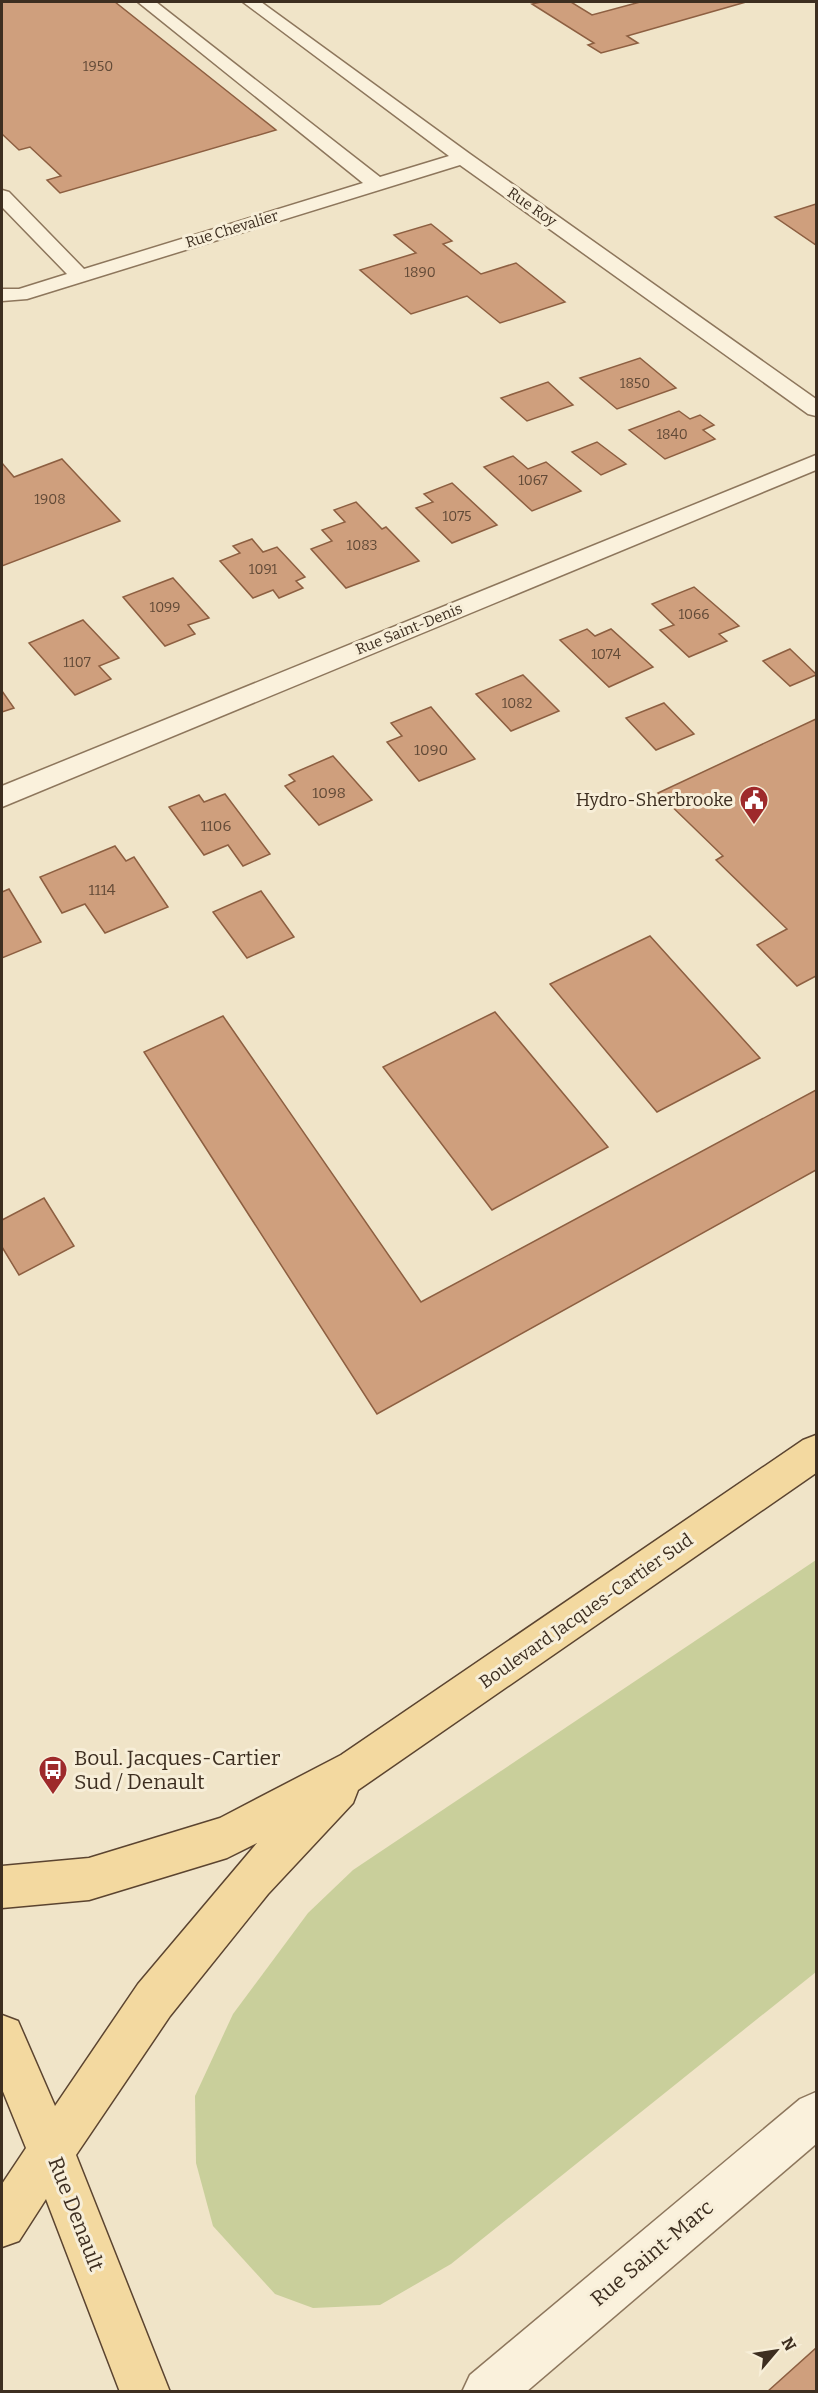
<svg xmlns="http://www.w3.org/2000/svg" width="818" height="2393" viewBox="0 0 818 2393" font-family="Bitter,serif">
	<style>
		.green { fill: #c9cf9b }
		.building { fill: #cf9f7d; stroke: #8d5f41; stroke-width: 1.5 }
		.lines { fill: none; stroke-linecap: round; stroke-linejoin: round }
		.minor-casing { stroke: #8d765c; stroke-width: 3 }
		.major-casing { stroke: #5b4430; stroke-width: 3 }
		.minor { fill: #faf1dc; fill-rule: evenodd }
		.major { fill: #f3d9a0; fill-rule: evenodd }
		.labels { text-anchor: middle; stroke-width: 6; stroke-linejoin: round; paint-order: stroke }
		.far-number-label { font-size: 14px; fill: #624a37 }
		.far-street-label { font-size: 15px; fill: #3d2e20; stroke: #f7eed8 }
		.number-label { font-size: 15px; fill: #624a37 }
		.poi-label { font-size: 18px; fill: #3d2e20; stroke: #f7eed8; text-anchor: end }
		.street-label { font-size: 18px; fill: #3d2e20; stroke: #f7eed8 }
		.near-poi-label { font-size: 21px; fill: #3d2e20; stroke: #f7eed8; text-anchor: start }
		.near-street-label { font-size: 21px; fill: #3d2e20; stroke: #f7eed8 }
	</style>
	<rect width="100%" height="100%" fill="#f0e4c8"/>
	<polygon class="green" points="816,1560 816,1972 451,2264 380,2305 313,2308 275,2294 213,2226 196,2163 195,2096 233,2014 308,1913 353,1870"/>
	<g class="building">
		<polygon points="2,2 115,2 276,130 60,193 47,180 61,176 30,147 19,150 2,134"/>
		<polygon points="541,2 571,2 592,15 640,2 746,2 627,36 638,43 601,53 588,45 594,43 532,4"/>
		<polygon points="816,204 816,245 775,217"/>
		<polygon points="431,224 452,241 443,244 481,274 516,263 565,302 500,323 467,296 411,314 360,270 416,253 394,235"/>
		<polygon points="640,358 676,388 617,409 580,378"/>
		<polygon points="548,382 573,405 527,421 501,398"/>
		<polygon points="679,411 690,419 700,415 714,425 703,430 715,439 665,459 629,430"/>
		<polygon points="597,442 626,464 601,475 572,452"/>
		<polygon points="513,456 528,469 546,462 581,491 532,511 484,467"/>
		<polygon points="62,459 120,521 2,566 2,463 14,477"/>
		<polygon points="452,483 497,525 452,543 416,508 433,502 424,494"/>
		<polygon points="356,502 382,529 386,527 419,561 346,588 311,549 332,541 322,530 345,522 334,510"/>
		<polygon points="252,539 263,552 277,547 305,577 296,581 303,588 279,598 273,590 253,598 220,561 240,553 233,546"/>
		<polygon points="173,578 209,618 188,625 195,634 165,646 123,597"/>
		<polygon points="694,587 739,626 719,634 727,641 689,657 660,630 674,625 652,604"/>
		<polygon points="83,620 119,658 99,666 111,679 75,695 29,643"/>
		<polygon points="587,629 595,636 611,629 653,667 609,687 560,640"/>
		<polygon points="790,649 816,674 816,675 790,686 763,661"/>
		<polygon points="523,675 559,711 511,731 476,694"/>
		<polygon points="2,691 14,708 2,712"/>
		<polygon points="664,703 694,734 656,750 626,718"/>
		<polygon points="431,707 475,759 419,781 387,742 402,736 391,723"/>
		<polygon points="816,719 816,976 797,986 757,945 787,929 716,860 723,856 658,793"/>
		<polygon points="333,756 372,800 319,825 285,786 295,781 289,775"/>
		<polygon points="225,794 270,854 243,866 228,845 204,855 169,807 199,795 204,802"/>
		<polygon points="115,846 126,861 134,857 168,907 105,933 85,904 62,913 40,877"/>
		<polygon points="9,889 41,942 2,958 2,892"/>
		<polygon points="261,891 294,937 247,958 213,912"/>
		<polygon points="650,936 760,1058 657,1112 550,984"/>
		<polygon points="495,1012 608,1147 492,1210 383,1067"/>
		<polygon points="223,1016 421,1302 816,1090 816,1170 377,1414 144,1052"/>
		<polygon points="44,1198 74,1246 19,1275 2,1247 2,1220"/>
		<polygon points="816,2348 816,2392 767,2392"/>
	</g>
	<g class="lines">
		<g class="minor-casing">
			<g id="minor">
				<polygon points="138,2 156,2 380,177 449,156 243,2 261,2 470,154 816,399 816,416 808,414 460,165 27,299 2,301 2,289 19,289 67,274 2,207 2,190 9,192 84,269 363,183"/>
				<polygon points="816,455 816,470 2,807 2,786"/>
				<polygon points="816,2092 816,2144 526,2392 462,2392 470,2375 800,2099"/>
			</g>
		</g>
		<g class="major-casing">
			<polygon id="major" points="816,1435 816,1473 358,1790 353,1803 268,1894 170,2016 76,2155 170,2392 120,2392 46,2199 19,2241 2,2247 2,2184 26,2148 2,2089 2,2015 18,2021 55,2106 138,1984 257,1843 227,1858 89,1900 2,1908 2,1866 89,1858 220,1818 341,1755 803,1440"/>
		</g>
		<use href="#minor" class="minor"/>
		<use href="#major" class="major"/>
	</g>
	<defs>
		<g id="civic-pin" transform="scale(1.5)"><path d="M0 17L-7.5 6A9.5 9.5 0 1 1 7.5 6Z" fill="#9e2a2b" stroke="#f7eed8"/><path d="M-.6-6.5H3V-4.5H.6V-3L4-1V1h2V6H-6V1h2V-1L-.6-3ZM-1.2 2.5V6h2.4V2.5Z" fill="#fff"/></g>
		<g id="bus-pin" transform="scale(1.5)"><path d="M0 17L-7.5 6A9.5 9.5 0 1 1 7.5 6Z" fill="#9e2a2b" stroke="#f7eed8"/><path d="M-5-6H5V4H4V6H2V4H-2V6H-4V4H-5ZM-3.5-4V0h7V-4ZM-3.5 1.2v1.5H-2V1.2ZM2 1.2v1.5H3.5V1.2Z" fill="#fff"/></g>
	</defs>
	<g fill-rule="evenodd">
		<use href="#civic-pin" x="754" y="800"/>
		<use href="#bus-pin" x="53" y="1770"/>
	</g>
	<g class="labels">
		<g class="far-number-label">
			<text x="98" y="71">1950</text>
			<text x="420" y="277">1890</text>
			<text x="635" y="388">1850</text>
			<text x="672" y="439">1840</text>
			<text x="533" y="485">1067</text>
			<text x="50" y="504">1908</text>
			<text x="457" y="521">1075</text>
			<text x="362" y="550">1083</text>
			<text x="263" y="574">1091</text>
			<text x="165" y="612">1099</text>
			<text x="694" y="619">1066</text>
			<text x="606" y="659">1074</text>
			<text x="77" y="667">1107</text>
			<text x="517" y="708">1082</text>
		</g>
		<g class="far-street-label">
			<text transform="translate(532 207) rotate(35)" y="5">Rue Roy</text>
			<text transform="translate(232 229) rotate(-17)" y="5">Rue Chevalier</text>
			<text transform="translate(409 629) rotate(-22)" y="5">Rue Saint-Denis</text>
		</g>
		<g class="number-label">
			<text x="431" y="755">1090</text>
			<text x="329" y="798">1098</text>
			<text x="216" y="831">1106</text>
			<text x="102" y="895">1114</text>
		</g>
		<g class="poi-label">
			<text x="733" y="806">Hydro-Sherbrooke</text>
		</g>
		<g class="street-label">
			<text transform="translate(586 1611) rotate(-35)" y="6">Boulevard Jacques-Cartier Sud</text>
		</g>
		<g class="near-poi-label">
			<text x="74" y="1765">Boul. Jacques-Cartier<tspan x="74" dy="24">Sud / Denault</tspan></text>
		</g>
		<g class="near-street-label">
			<text transform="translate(76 2214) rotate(69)" y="7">Rue Denault</text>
			<text transform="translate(652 2253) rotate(-40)" y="7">Rue Saint-Marc</text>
		</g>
	</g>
	<rect width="818" height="2393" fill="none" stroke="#3d2e20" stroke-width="6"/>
	<g transform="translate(776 2351) rotate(61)" stroke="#f7eed8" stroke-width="4.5" paint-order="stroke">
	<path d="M0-4.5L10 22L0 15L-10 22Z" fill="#3d2e20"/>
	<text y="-9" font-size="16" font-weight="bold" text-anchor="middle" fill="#3d2e20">N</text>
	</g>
</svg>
